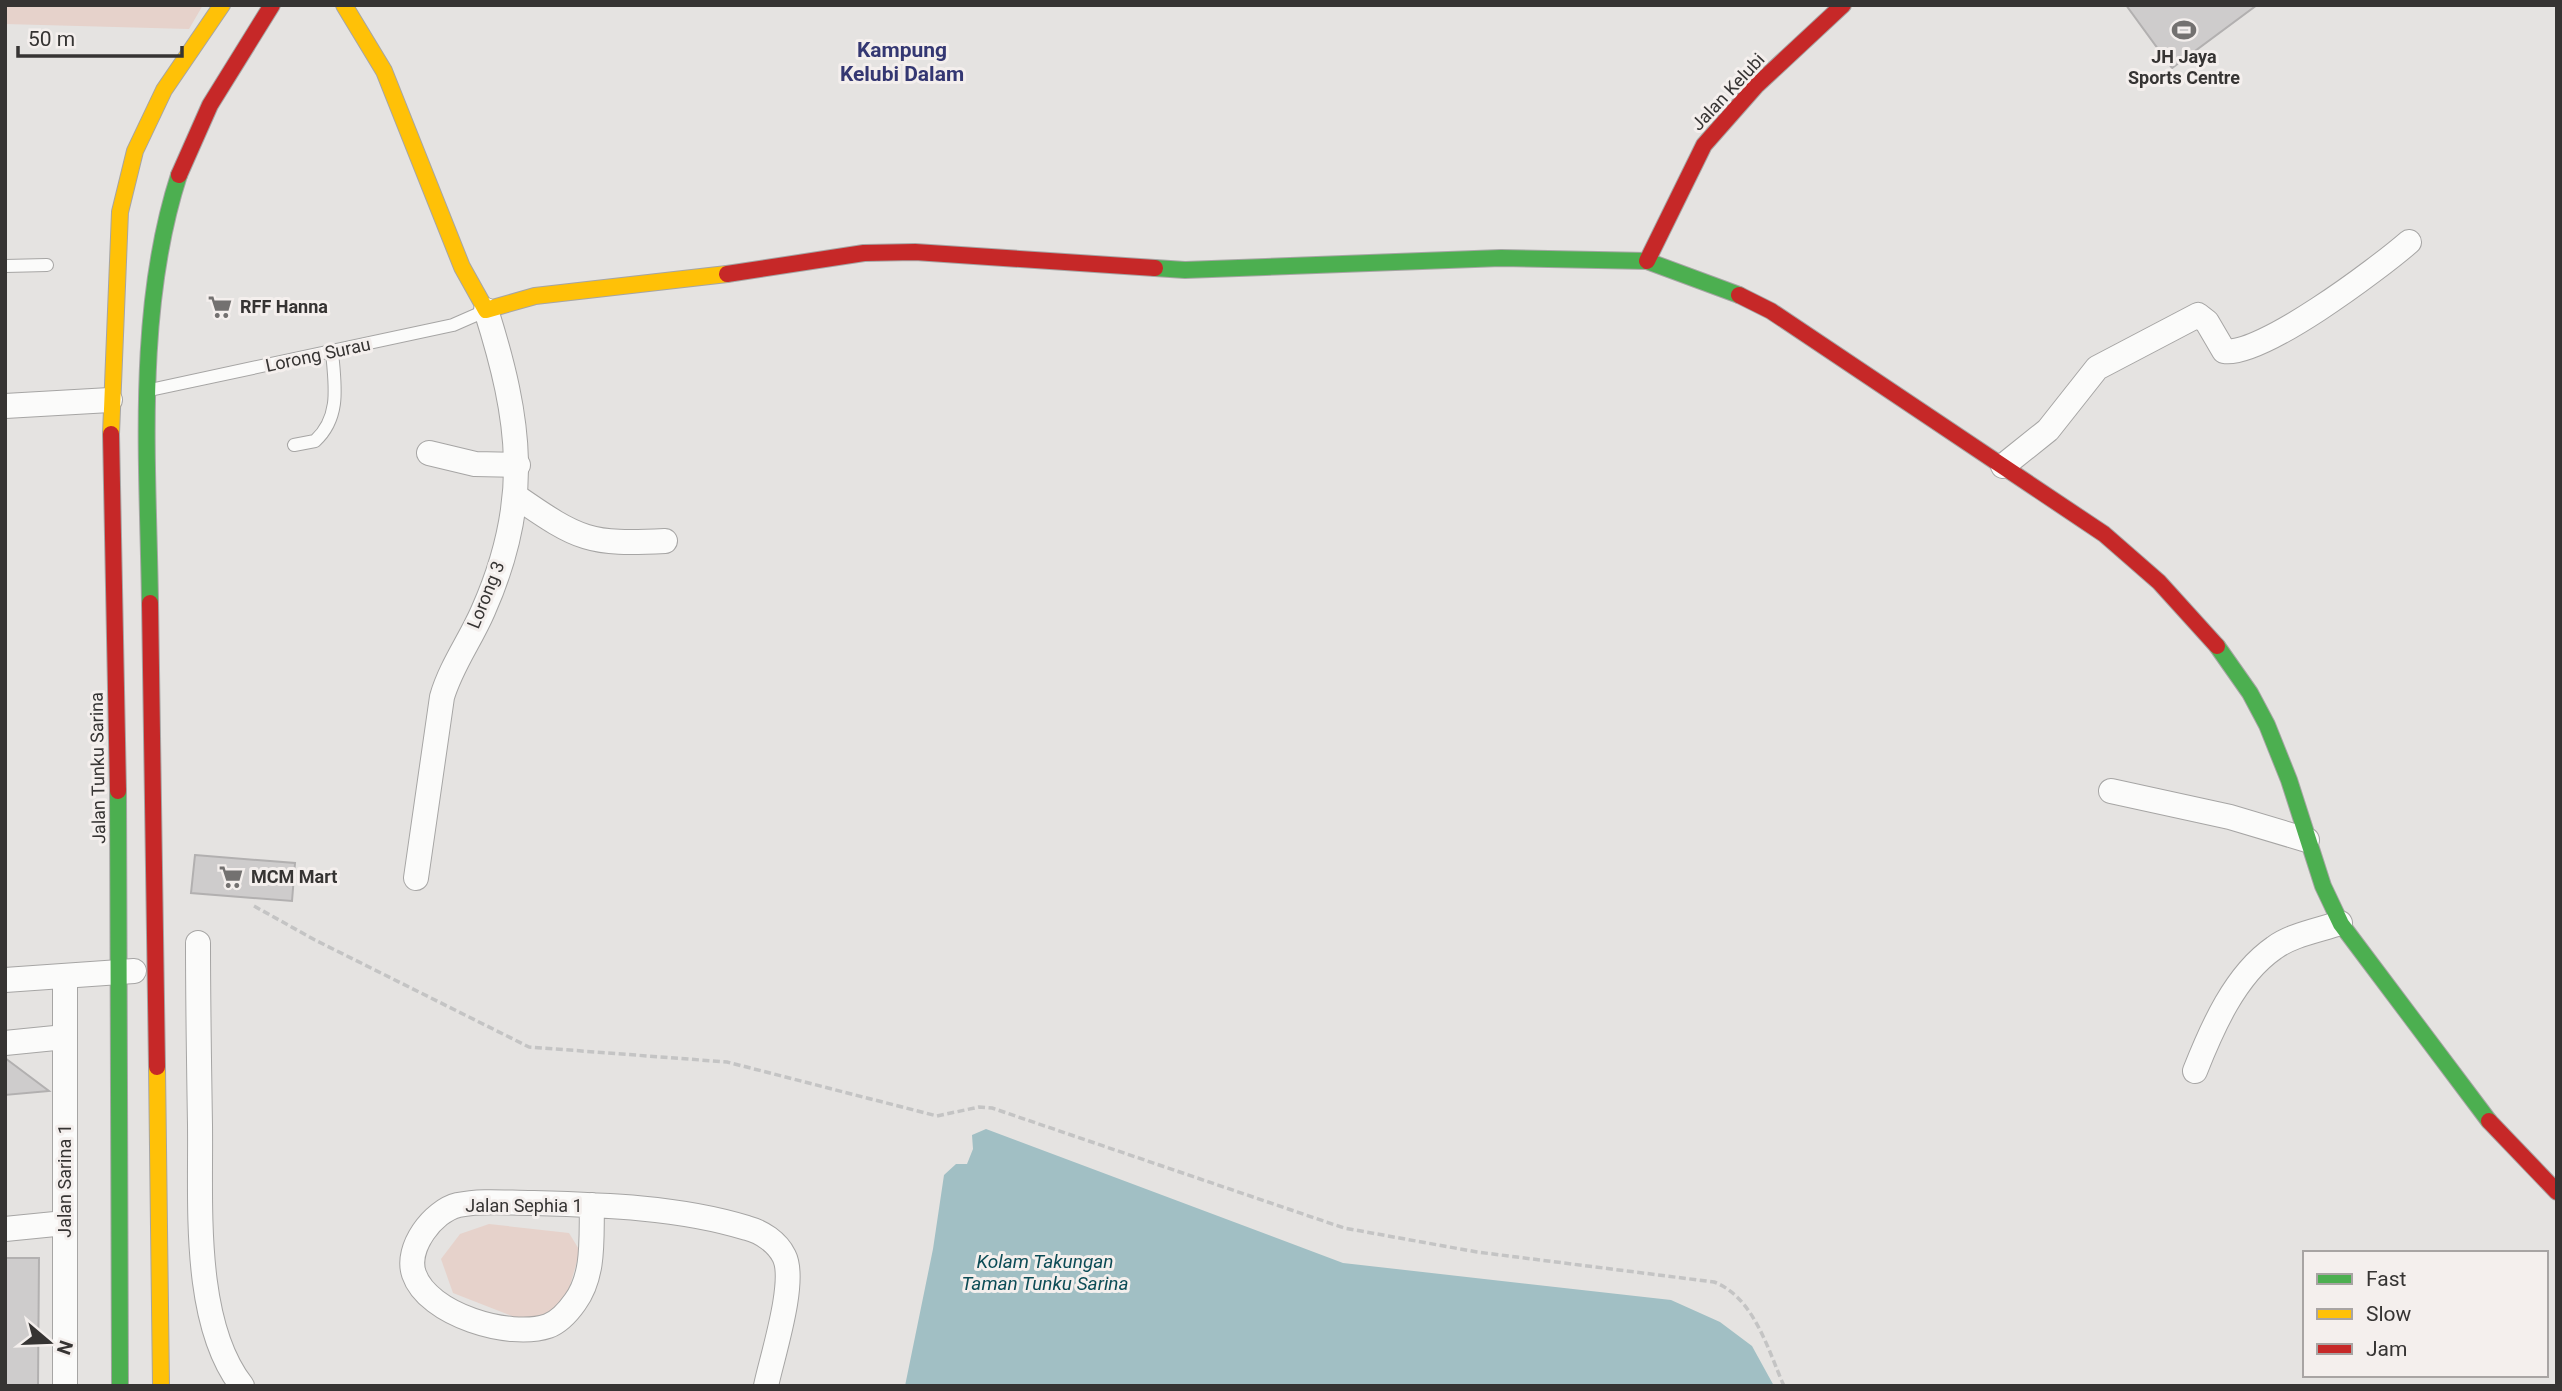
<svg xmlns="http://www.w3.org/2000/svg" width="2562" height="1391" viewBox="0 0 2562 1391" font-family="Roboto,sans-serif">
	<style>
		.green { fill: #e6d2cb }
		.water { fill: #a1bfc4 }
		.building { fill: #cecccc; stroke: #b2b0b0; stroke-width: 2 }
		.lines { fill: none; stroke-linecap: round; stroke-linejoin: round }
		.lane-casing { stroke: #a6a5a4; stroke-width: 14 }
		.street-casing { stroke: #a6a5a4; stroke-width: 26 }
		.fast-casing { stroke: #a6a5a4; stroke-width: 18 }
		.slow-casing { stroke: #a6a5a4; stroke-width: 18 }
		.jam-casing { stroke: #a6a5a4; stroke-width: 18 }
		.path { stroke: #c4c4c4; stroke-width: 3.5; stroke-dasharray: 7 3.5; stroke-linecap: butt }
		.lane { stroke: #fbfbfa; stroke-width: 12 }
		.street { stroke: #fbfbfa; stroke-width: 24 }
		.fast { stroke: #4caf50; stroke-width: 16 }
		.slow { stroke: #ffc107; stroke-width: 16 }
		.jam { stroke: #c62828; stroke-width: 16 }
		.labels { text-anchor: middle; stroke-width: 6; stroke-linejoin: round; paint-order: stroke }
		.poi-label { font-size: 18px; font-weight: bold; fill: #363433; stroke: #f4efed; text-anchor: start }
		.street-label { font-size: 18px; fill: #363433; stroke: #f4efed }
		.water-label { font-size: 19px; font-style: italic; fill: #0c4c56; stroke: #f4efed }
		.quarter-label { font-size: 21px; font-weight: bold; fill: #343772; stroke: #f4efed }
	</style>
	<rect width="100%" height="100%" fill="#e5e3e1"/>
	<g class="green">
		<polygon points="5,5 203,5 189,29 5,24"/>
		<polygon points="489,1224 569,1233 580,1251 562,1313 527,1322 453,1293 441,1259 460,1234"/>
	</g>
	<polygon class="water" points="986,1129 1343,1263 1671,1300 1720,1322 1752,1346 1774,1386 905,1386 933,1249 944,1175 956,1164 967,1164 973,1149 972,1135"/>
	<g class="building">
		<polygon points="2126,5 2257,5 2172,68"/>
		<polygon points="195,855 295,863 292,901 191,893"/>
		<polygon points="5,1058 49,1091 5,1095"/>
		<polygon points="5,1258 39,1258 38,1386 5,1386"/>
	</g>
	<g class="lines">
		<g class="lane-casing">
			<g id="lane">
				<polyline points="5,266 47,265"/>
				<polyline points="150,390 453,325 485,311"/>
				<path d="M 294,445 L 315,441 C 341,417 335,385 332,352"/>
			</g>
		</g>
		<g class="street-casing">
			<g id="street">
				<polyline points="5,406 110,400"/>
				<polyline points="429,453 475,464 518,465"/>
				<path d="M 2003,466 L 2048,430 L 2097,368 L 2198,315 L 2207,322 L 2224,351 C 2260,358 2379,268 2409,242"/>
				<path d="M 517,497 C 579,540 590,545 665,541"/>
				<polyline points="2111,791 2230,817 2307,840"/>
				<path d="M 416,878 L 442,697 C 451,666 470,641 483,611 C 532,501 521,421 486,310"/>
				<path d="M 198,943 C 198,1004 199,1065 200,1125 C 201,1203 192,1322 242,1386"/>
				<polyline points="65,976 65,1386"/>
				<polyline points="5,980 134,971"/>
				<polyline points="5,1043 65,1037"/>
				<path d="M 2195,1071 C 2212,1028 2235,975 2274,948 C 2291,935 2320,930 2340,923"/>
				<path d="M 592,1205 C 591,1237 595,1275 575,1302 C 568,1312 559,1322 548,1326 C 510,1339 428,1315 414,1274 C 405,1248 433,1211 458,1205 C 482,1200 508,1203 532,1203 C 603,1205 679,1207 747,1228 C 762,1232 777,1242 784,1256 C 797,1281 772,1357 766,1386"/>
				<polyline points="5,1229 65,1223"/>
			</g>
		</g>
		<g class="fast-casing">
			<g id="fast">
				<polyline points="1155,268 1185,270 1501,258 1647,261 1739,295"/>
				<path d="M 150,603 C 148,462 135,311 179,175"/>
				<polyline points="2217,646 2250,693 2267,725 2289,780 2323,886 2341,924 2489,1121"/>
				<polyline points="118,791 120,1386"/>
			</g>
		</g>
		<g class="slow-casing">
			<g id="slow">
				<polyline points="344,5 384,71 462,267 486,310 535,296 727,274"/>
				<polyline points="111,434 120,212 135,151 164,90 222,5"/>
				<polyline points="157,1067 161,1386"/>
			</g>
		</g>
		<g class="jam-casing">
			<g id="jam">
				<polyline points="179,175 210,105 272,5"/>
				<polyline points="1647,261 1704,145 1756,86 1843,5"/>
				<polyline points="727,274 864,253 915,252 1155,268"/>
				<polyline points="1739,295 1771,311 2104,534 2159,582 2217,646"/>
				<polyline points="111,434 118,791"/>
				<polyline points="150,603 157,1067"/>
				<polyline points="2489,1121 2557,1192"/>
			</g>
		</g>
		<path class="path" d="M 254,906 L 315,940 L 529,1047 L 727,1062 L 937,1116 L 979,1107 L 992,1108 L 1344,1228 L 1477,1252 L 1714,1282 C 1754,1297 1768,1350 1784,1386"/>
		<use href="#lane" class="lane"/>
		<use href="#street" class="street"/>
		<use href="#fast" class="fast"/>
		<use href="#slow" class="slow"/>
		<use href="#jam" class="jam"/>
	</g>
	<defs>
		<g id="stadium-bare" transform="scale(1.89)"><path d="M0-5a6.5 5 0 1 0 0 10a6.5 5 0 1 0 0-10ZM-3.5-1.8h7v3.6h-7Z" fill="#737170" stroke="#f4efed" stroke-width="2.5" paint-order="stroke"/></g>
		<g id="supermarket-bare" transform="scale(1.89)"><path d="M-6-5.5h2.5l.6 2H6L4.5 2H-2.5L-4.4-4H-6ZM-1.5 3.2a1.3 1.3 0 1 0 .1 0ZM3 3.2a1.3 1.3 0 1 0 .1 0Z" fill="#737170" stroke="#f4efed" stroke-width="2.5" paint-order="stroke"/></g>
	</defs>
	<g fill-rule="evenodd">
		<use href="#stadium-bare" x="2184" y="30"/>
		<use href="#supermarket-bare" x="220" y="307"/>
		<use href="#supermarket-bare" x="231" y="877"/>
	</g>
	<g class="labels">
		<g class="poi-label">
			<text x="2184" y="63" text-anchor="middle">JH Jaya<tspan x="2184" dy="21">Sports Centre</tspan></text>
			<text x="240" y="313">RFF Hanna</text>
			<text x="251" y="883">MCM Mart</text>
		</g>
		<g class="street-label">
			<text transform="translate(1728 92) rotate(-47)" y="6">Jalan Kelubi</text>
			<text transform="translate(318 355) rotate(-12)" y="6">Lorong Surau</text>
			<text transform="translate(486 595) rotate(-68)" y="6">Lorong 3</text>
			<text transform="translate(98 768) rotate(-91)" y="6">Jalan Tunku Sarina</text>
			<text transform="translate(65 1181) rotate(-90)" y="6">Jalan Sarina 1</text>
			<text x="524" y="1212">Jalan Sephia 1</text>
		</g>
		<g class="water-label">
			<text x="1045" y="1268">Kolam Takungan<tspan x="1045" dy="22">Taman Tunku Sarina</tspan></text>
		</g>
		<g class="quarter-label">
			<text x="902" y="57">Kampung<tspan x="902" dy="24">Kelubi Dalam</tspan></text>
		</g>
	</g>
	<rect width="2562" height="1391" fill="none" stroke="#363433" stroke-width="14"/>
	<rect x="2303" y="1251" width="245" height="126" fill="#f4efed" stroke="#a8a4a3" stroke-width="2"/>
	<rect x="2317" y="1274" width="35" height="10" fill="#4caf50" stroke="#a8a4a3" stroke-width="2"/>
	<text x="2366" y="1286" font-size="21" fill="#363433">Fast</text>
	<rect x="2317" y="1309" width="35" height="10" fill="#ffc107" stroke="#a8a4a3" stroke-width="2"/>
	<text x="2366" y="1321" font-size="21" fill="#363433">Slow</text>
	<rect x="2317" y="1344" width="35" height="10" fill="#c62828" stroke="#a8a4a3" stroke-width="2"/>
	<text x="2366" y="1356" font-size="21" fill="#363433">Jam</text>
	<g transform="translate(49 1342) rotate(109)" stroke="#f4efed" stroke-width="5" paint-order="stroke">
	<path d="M0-5L12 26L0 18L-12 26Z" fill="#363433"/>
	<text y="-10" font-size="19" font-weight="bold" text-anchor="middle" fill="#363433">N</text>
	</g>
	<path d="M18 46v10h164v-10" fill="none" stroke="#363433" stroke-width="3.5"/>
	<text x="28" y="46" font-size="21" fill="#363433" stroke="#f4efed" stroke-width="5" paint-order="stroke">50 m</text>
</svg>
